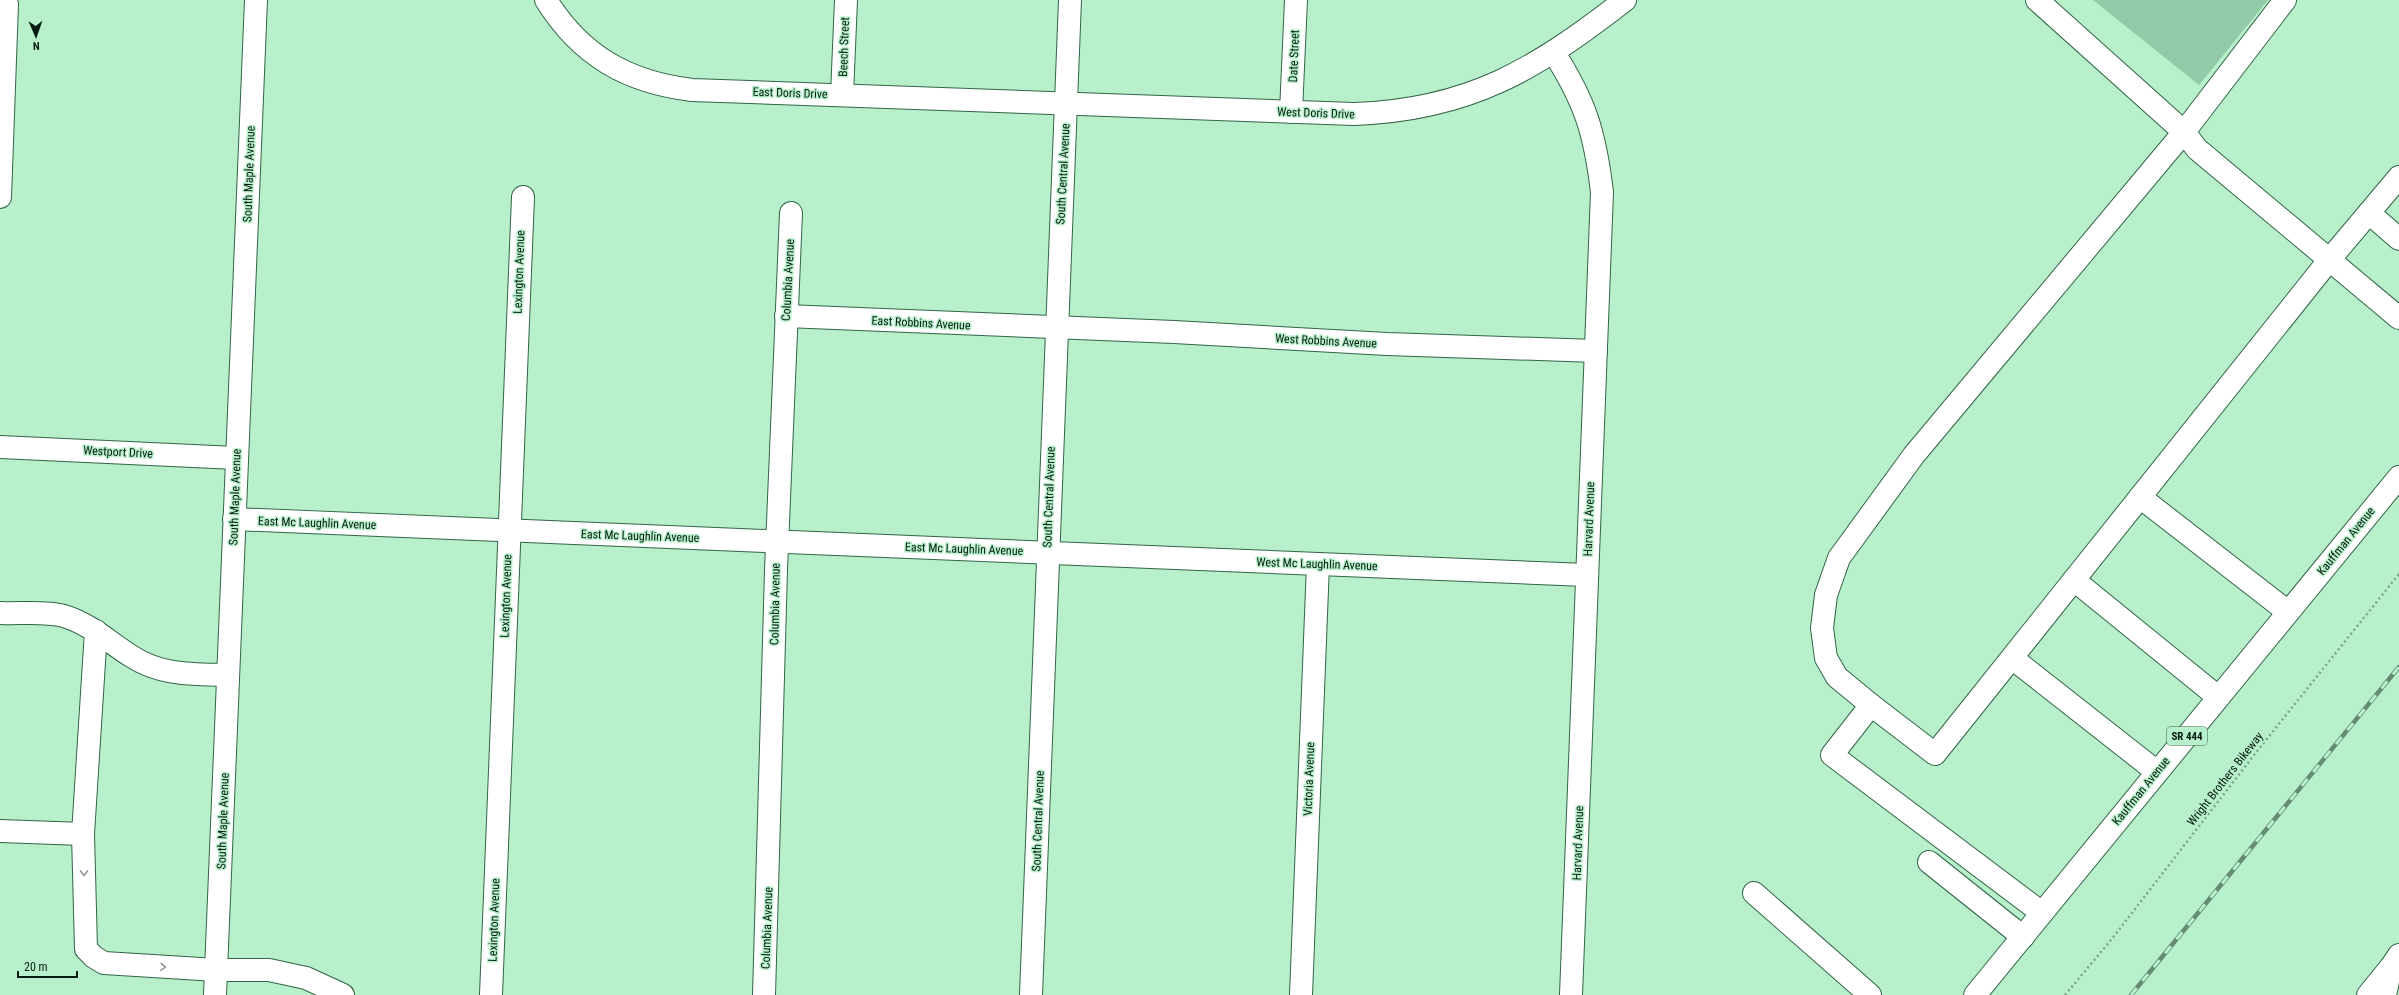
<svg xmlns="http://www.w3.org/2000/svg" width="2399" height="995" viewBox="0 0 2399 995" font-family="'Roboto Condensed',sans-serif">
	<style>
		.building { fill: #92c9a6 }
		.lines { fill: none; stroke-linecap: round; stroke-linejoin: round }
		.minor-casing { stroke: #316546; stroke-width: 24 }
		.major-casing { stroke: #316546; stroke-width: 24 }
		.path { stroke: #7aa68a; stroke-width: 2.5; stroke-dasharray: 2 3; stroke-linecap: butt }
		.minor { stroke: #fff; stroke-width: 22 }
		.major { stroke: #fff; stroke-width: 22 }
		.rail-casing { stroke: #648c73; stroke-width: 4.5 }
		.rail { stroke: #b8f0cb; stroke-width: 3; stroke-dasharray: 9; stroke-linecap: butt }
		.oneway { stroke: #8f9993 }
		.labels { text-anchor: middle; stroke-width: 3; stroke-linejoin: round; paint-order: stroke }
		.shield { fill: #b8f0cb; stroke: #3b5c48; stroke-width: 1 }
		.shield-label { font-size: 11px; font-weight: bold; fill: #061c10 }
		.street-label { font-size: 12px; fill: #061c10; stroke: #b8f0cb }
	</style>
	<rect width="100%" height="100%" fill="#b8f0cb"/>
	<polygon class="building" points="2093,0 2268,0 2199,85"/>
	<g class="lines">
		<g class="minor-casing">
			<g id="minor">
				<path d="M 546,0 C 581,56 627,82 692,90 L 1354,114 C 1470,110 1536,69 1625,0"/>
				<polyline points="2037,0 2184,132 2197,149 2399,318"/>
				<path d="M 1554,53 C 1586,103 1595,134 1602,192 L 1571,995"/>
				<polyline points="842,95 846,0"/>
				<polyline points="1291,112 1296,0"/>
				<polyline points="0,197 7,4"/>
				<polyline points="2369,213 2399,239"/>
				<polyline points="786,316 1174,332 1387,344 1596,351"/>
				<polyline points="0,447 236,458"/>
				<polyline points="2140,497 2288,612"/>
				<polyline points="234,519 1586,575"/>
				<polyline points="2074,580 2218,697"/>
				<path d="M 0,613 C 19,614 46,611 64,616 C 90,624 109,642 131,656 C 161,676 195,674 228,675"/>
				<polyline points="2012,658 2157,772"/>
				<polyline points="1871,705 1837,677 1826,658 1822,628 1826,595 1839,558 1914,455 2184,132 2285,0"/>
				<polyline points="0,831 83,834 96,631"/>
				<polyline points="83,834 86,949 94,957 104,963 217,970 269,970 306,978 343,995"/>
				<polyline points="1929,862 2023,937"/>
				<polyline points="1754,893 1870,995"/>
				<polyline points="2042,913 1832,755 1871,705 1935,754 2330,259 2399,177"/>
				<polyline points="491,995 523,197"/>
				<polyline points="764,995 776,570 791,213"/>
				<polyline points="1031,995 1070,0"/>
				<polyline points="1301,995 1318,564"/>
				<polyline points="2368,995 2390,968"/>
				<polyline points="2385,995 2391,967 2399,955"/>
			</g>
		</g>
		<g class="major-casing">
			<g id="major">
				<polyline points="215,995 256,0"/>
				<polyline points="1975,995 2399,477"/>
			</g>
		</g>
		<polyline class="path" points="2065,995 2111,940 2258,750 2399,574"/>
		<use href="#minor" class="minor"/>
		<use href="#major" class="major"/>
		<g class="rail-casing">
			<polyline id="rail" points="2131,995 2399,667"/>
		</g>
		<use href="#rail" class="rail"/>
	</g>
	<defs><path id="oneway-chevron" d="M-2-3.5L2.5 0L-2 3.5" fill="none" stroke-width="1.6" stroke-linecap="round" stroke-linejoin="round"/></defs>
	<g class="oneway">
		<use href="#oneway-chevron" transform="translate(84 873) rotate(89)"/>
		<use href="#oneway-chevron" transform="translate(163 967) rotate(4)"/>
	</g>
	<g class="labels">
		<rect class="shield" x="2167" y="727" width="40" height="18" rx="3"/>
		<g class="shield-label">
			<text x="2187" y="740">SR 444</text>
		</g>
		<g class="street-label">
			<text transform="translate(844 47) rotate(-88)" y="4">Beech Street</text>
			<text transform="translate(1294 56) rotate(-88)" y="4">Date Street</text>
			<text transform="translate(790 93) rotate(2)" y="4">East Doris Drive</text>
			<text transform="translate(1316 113) rotate(2)" y="4">West Doris Drive</text>
			<text transform="translate(249 174) rotate(-88)" y="4">South Maple Avenue</text>
			<text transform="translate(1063 174) rotate(-87)" y="4">South Central Avenue</text>
			<text transform="translate(519 272) rotate(-88)" y="4">Lexington Avenue</text>
			<text transform="translate(788 280) rotate(-87)" y="4">Columbia Avenue</text>
			<text transform="translate(921 323) rotate(3)" y="4">East Robbins Avenue</text>
			<text transform="translate(1326 341) rotate(3)" y="4">West Robbins Avenue</text>
			<text transform="translate(118 452) rotate(3)" y="4">Westport Drive</text>
			<text transform="translate(235 497) rotate(-88)" y="4">South Maple Avenue</text>
			<text transform="translate(1049 497) rotate(-88)" y="4">South Central Avenue</text>
			<text transform="translate(1589 519) rotate(-88)" y="4">Harvard Avenue</text>
			<text transform="translate(317 523) rotate(2)" y="4">East Mc Laughlin Avenue</text>
			<text transform="translate(640 536) rotate(2)" y="4">East Mc Laughlin Avenue</text>
			<text transform="translate(2346 541) rotate(-51)" y="4">Kauffman Avenue</text>
			<text transform="translate(964 549) rotate(2)" y="4">East Mc Laughlin Avenue</text>
			<text transform="translate(1317 564) rotate(2)" y="4">West Mc Laughlin Avenue</text>
			<text transform="translate(506 596) rotate(-88)" y="4">Lexington Avenue</text>
			<text transform="translate(775 604) rotate(-89)" y="4">Columbia Avenue</text>
			<text transform="translate(1309 779) rotate(-88)" y="4">Victoria Avenue</text>
			<text transform="translate(2225 779) rotate(-52)" y="4">Wright Brothers Bikeway</text>
			<text transform="translate(2141 791) rotate(-51)" y="4">Kauffman Avenue</text>
			<text transform="translate(223 821) rotate(-88)" y="4">South Maple Avenue</text>
			<text transform="translate(1038 821) rotate(-88)" y="4">South Central Avenue</text>
			<text transform="translate(1578 843) rotate(-88)" y="4">Harvard Avenue</text>
			<text transform="translate(494 920) rotate(-88)" y="4">Lexington Avenue</text>
			<text transform="translate(767 928) rotate(-88)" y="4">Columbia Avenue</text>
		</g>
	</g>
	<g transform="translate(36 36) rotate(178)" stroke="#b8f0cb" stroke-width="3" paint-order="stroke">
	<path d="M0-3L7 15L0 10L-7 15Z" fill="#061c10"/>
	<text y="-6" font-size="11" font-weight="bold" text-anchor="middle" fill="#061c10">N</text>
	</g>
	<path d="M18 971v6h59v-6" fill="none" stroke="#061c10" stroke-width="2"/>
	<text x="24" y="971" font-size="12" fill="#061c10" stroke="#b8f0cb" stroke-width="3" paint-order="stroke">20 m</text>
</svg>
